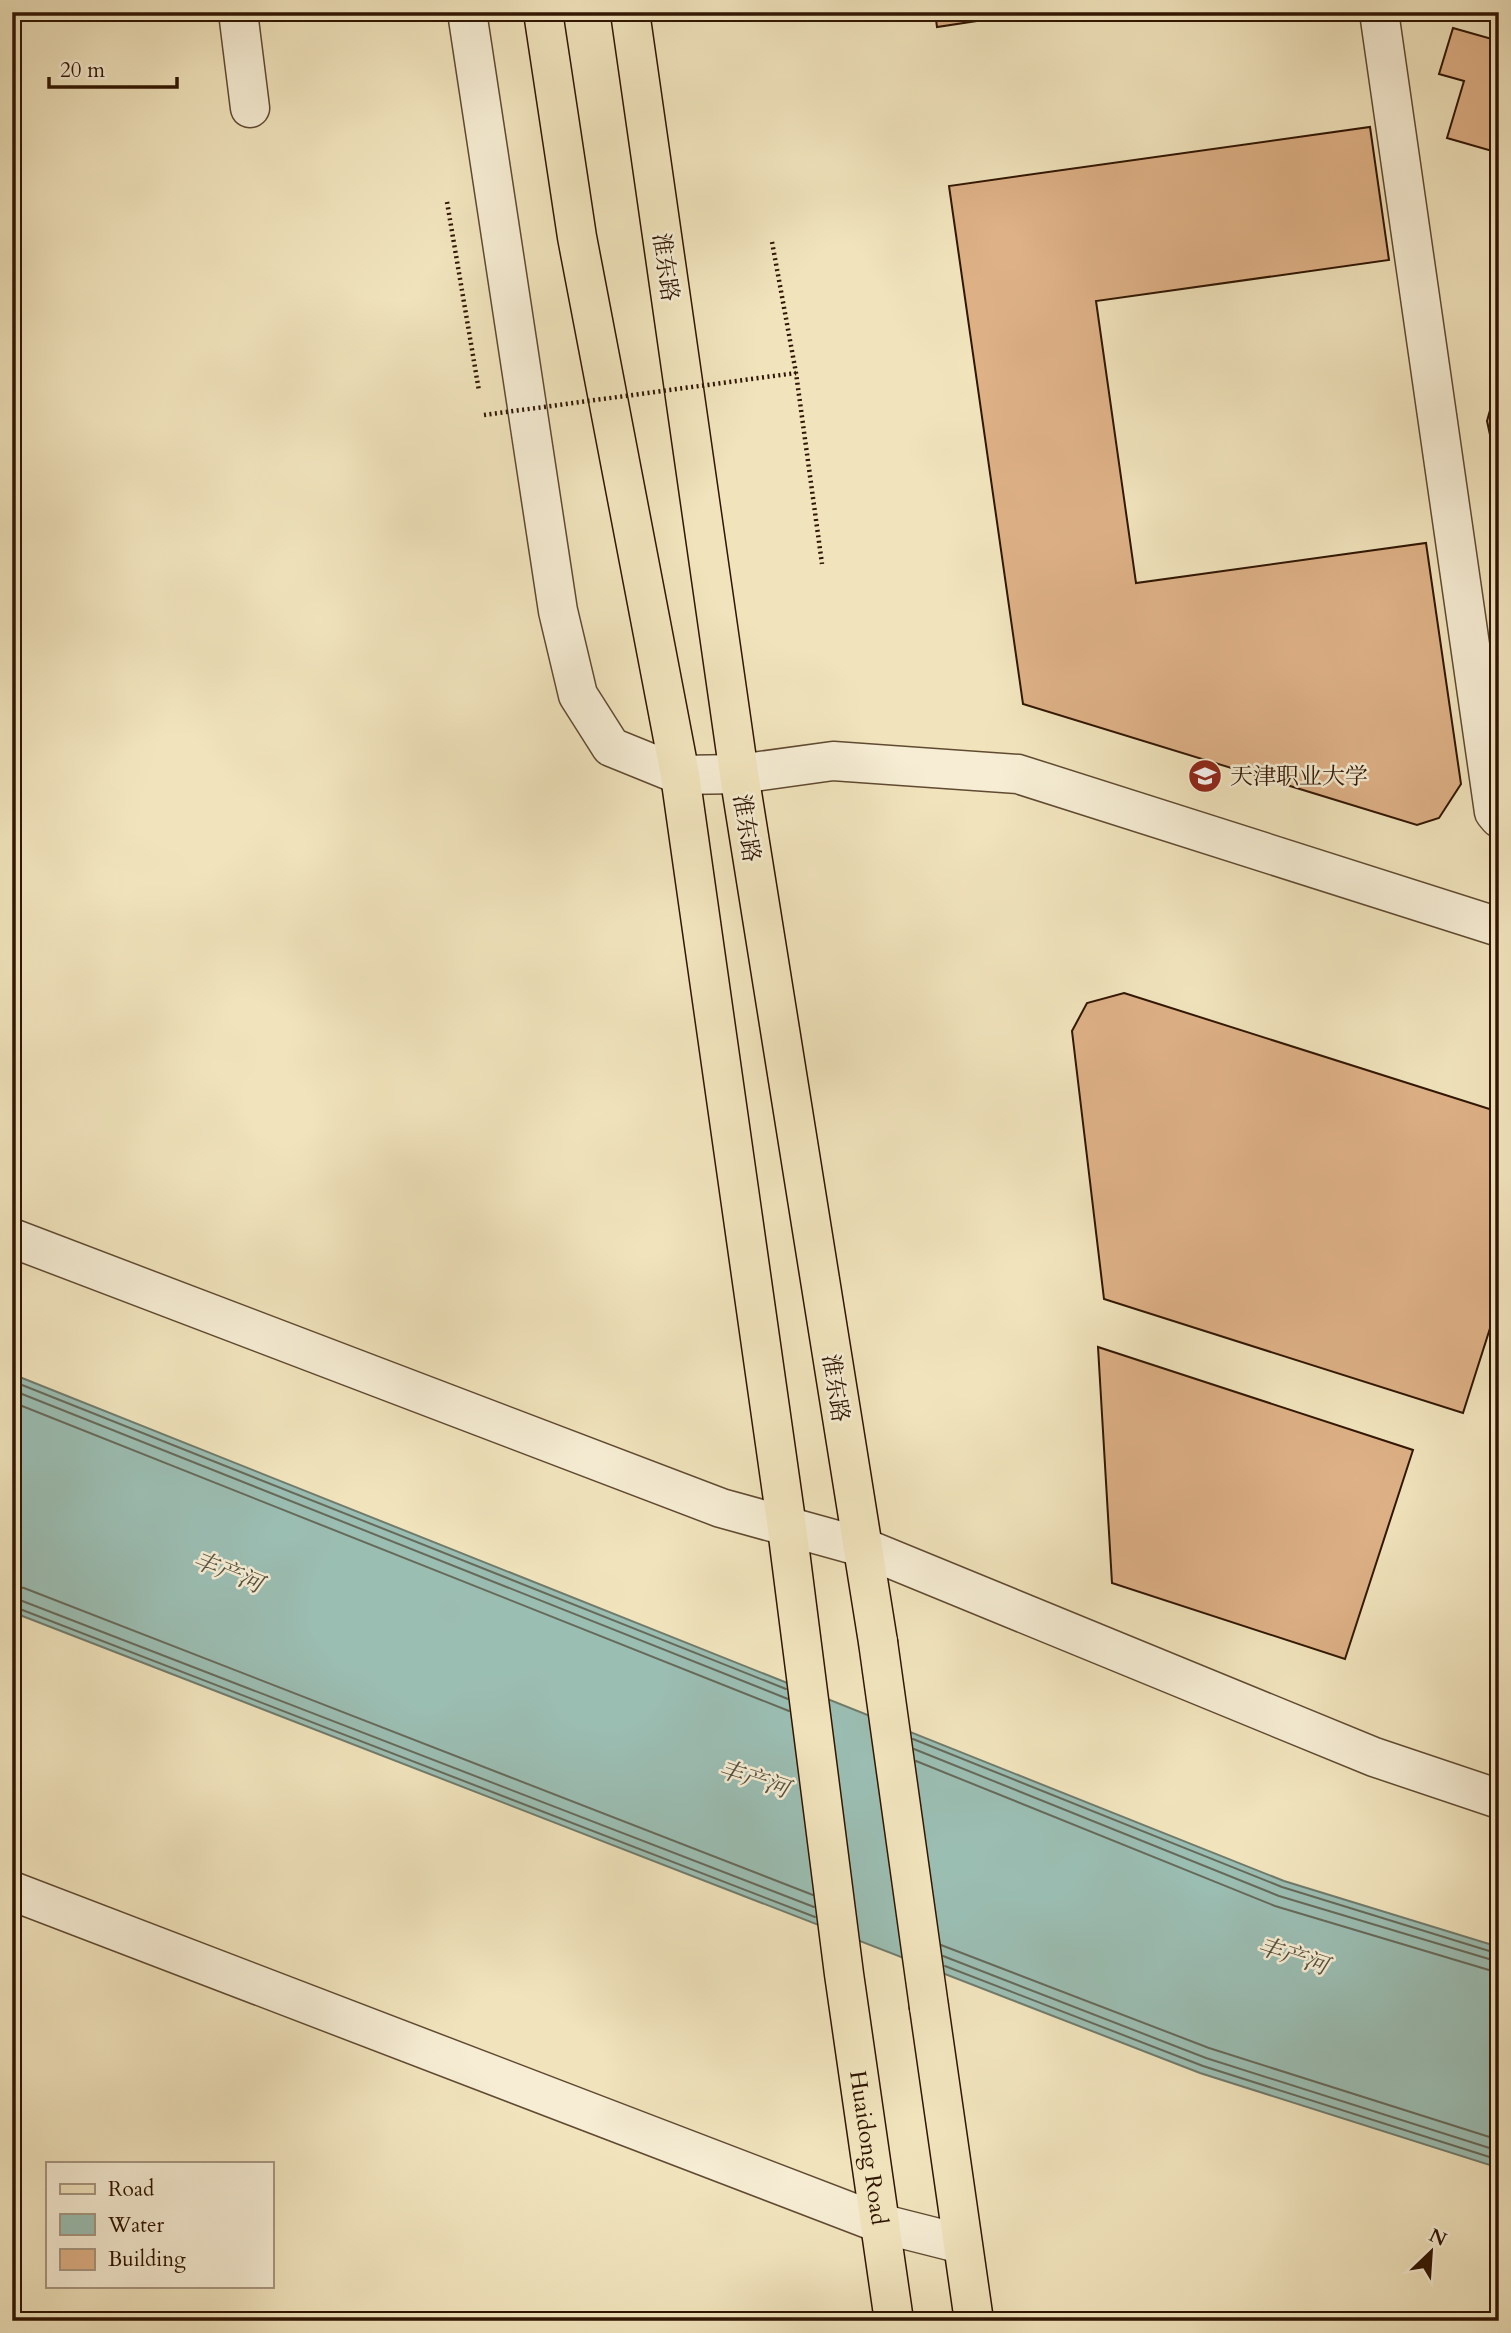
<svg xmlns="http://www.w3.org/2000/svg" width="1511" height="2333" viewBox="0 0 1511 2333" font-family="Cardo,'Noto Serif SC',serif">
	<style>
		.water { fill: #9bbeb3; stroke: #707b6c; stroke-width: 2 }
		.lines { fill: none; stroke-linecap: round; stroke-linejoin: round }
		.shore { stroke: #666a5a; stroke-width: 2 }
		.building { fill: #deb186; stroke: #301602; stroke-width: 2 }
		.minor-casing { stroke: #604a31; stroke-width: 41 }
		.major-casing { stroke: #301602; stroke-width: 41 }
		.path { stroke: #301602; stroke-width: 4.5; stroke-dasharray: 2 3.5; stroke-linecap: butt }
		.minor { stroke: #f6edd4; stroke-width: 38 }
		.major { stroke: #f1e4bd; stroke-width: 38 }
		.major-bridge-casing { stroke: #301602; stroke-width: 41; stroke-linecap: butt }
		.path-bridge { stroke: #301602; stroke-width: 4.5; stroke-dasharray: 2 3.5; stroke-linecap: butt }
		.major-bridge { stroke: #f1e4bd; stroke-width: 38 }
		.labels { text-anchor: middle; stroke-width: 5; stroke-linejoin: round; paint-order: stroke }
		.street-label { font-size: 23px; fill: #301602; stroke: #f6edd4 }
		.poi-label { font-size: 23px; fill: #301602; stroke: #f6edd4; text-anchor: start }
		.water-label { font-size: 24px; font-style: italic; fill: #555140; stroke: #f6edd4 }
	</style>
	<rect width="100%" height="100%" fill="#f1e4bd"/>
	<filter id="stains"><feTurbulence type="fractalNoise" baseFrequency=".00286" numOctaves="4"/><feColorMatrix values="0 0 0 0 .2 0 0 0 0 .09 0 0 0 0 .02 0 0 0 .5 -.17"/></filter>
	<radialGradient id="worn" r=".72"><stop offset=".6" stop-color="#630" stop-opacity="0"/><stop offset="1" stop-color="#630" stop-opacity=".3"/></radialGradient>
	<polygon class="water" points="12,1374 1284,1881 1499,1947 1499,2168 1200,2073 12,1612"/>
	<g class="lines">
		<g class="shore">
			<polyline points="12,1381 786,1689"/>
			<polyline points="12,1390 788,1699"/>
			<polyline points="12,1402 789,1711"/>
			<polyline points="12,1586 24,1588 813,1895"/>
			<polyline points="12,1597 814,1907"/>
			<polyline points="12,1606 815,1917"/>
			<polyline points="913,1739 1282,1887 1499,1954"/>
			<polyline points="914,1749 1279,1896 1499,1962"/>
			<polyline points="916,1761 1275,1906 1499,1973"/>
			<polyline points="941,1945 1209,2048 1499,2140"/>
			<polyline points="943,1956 1206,2058 1499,2151"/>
			<polyline points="945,1966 1203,2066 1499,2160"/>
		</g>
	</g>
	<g class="building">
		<polygon points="935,12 1036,12 937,27"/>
		<polygon points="1453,28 1499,41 1499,153 1447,138 1464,81 1439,74"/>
		<polygon points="1370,127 1389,260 1096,301 1136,583 1426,543 1461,784 1439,818 1417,825 1023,704 949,186"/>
		<polygon points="1498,382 1499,382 1499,476 1487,421"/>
		<polygon points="1124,993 1499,1112 1499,1300 1463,1413 1104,1299 1072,1031 1087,1003"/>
		<polygon points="1098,1347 1413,1450 1345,1659 1112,1583"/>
	</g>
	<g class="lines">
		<g class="minor-casing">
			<g id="minor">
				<polyline points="238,12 250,108"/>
				<polyline points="467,12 558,611 578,695 611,747 680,775 739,774 833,761 1018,774 1499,927"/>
				<polyline points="1379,12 1494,812 1499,818"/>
				<polyline points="12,1238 721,1508 862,1547 1374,1757 1499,1799"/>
				<polyline points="12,1891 879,2223 962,2244"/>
			</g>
		</g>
		<g class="major-casing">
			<g id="major">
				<path id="s1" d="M 543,12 L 577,237 L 680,775 L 787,1528 L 844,1974 L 894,2321"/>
				<polyline points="630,12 739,774 878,1642"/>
				<polyline points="929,2007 974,2321"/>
			</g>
		</g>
		<g class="path">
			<polyline points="447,202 479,391"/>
			<polyline points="772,242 796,373 822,564"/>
		</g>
		<use href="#minor" class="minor"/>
		<use href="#major" class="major"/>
		<g class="major-bridge-casing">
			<polyline id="major-bridge" points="878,1642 929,2007"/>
		</g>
		<polyline class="path-bridge" points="484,415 796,373"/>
		<use href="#major-bridge" class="major-bridge"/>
	</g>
	<defs>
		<g id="university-disc" transform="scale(1.75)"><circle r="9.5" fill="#8f2418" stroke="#f6edd4"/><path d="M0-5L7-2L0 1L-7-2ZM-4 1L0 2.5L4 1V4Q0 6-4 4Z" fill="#fff"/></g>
	</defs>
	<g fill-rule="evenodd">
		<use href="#university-disc" x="1205" y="776"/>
	</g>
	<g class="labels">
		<g class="street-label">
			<text transform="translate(666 267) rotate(82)" y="8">淮东路</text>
			<text transform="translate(747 828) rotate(81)" y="8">淮东路</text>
			<text transform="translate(836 1388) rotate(81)" y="8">淮东路</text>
			<text dy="8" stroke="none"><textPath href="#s1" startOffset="2161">Huaidong Road</textPath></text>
		</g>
		<g class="poi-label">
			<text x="1230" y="784">天津职业大学</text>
		</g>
		<g class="water-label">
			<text transform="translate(228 1572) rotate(22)" y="8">丰产河</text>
			<text transform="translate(754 1779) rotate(18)" y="8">丰产河</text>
			<text transform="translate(1293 1956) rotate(18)" y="8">丰产河</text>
		</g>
	</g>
	<rect width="1511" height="2333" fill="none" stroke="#f1e4bd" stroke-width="42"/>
	<rect x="14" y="14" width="1483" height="2305" fill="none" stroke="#301602" stroke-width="3.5"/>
	<rect x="21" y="21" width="1469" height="2291" fill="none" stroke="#301602" stroke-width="2"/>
	<rect x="46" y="2162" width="228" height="126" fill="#f6edd4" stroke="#a79780" stroke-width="2"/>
	<rect x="60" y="2184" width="35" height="10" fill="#f1e4bd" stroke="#a79780" stroke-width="2"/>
	<text x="108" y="2196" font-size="21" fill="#301602">Road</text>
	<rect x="60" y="2214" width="35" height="21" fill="#9bbeb3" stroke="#a79780" stroke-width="2"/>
	<text x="108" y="2232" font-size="21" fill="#301602">Water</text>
	<rect x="60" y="2249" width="35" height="21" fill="#deb186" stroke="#a79780" stroke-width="2"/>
	<text x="108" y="2266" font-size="21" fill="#301602">Building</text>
	<g transform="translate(1431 2252) rotate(25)" stroke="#f6edd4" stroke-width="5" paint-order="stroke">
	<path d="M0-5L12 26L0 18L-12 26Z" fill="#301602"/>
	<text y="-10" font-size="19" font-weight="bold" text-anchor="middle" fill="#301602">N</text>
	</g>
	<path d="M49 77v10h128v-10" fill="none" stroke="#301602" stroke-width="3.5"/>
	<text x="60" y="77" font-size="21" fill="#301602" stroke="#f6edd4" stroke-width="5" paint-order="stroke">20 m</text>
	<rect width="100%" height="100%" filter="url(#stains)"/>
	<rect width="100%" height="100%" fill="url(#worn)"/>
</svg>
